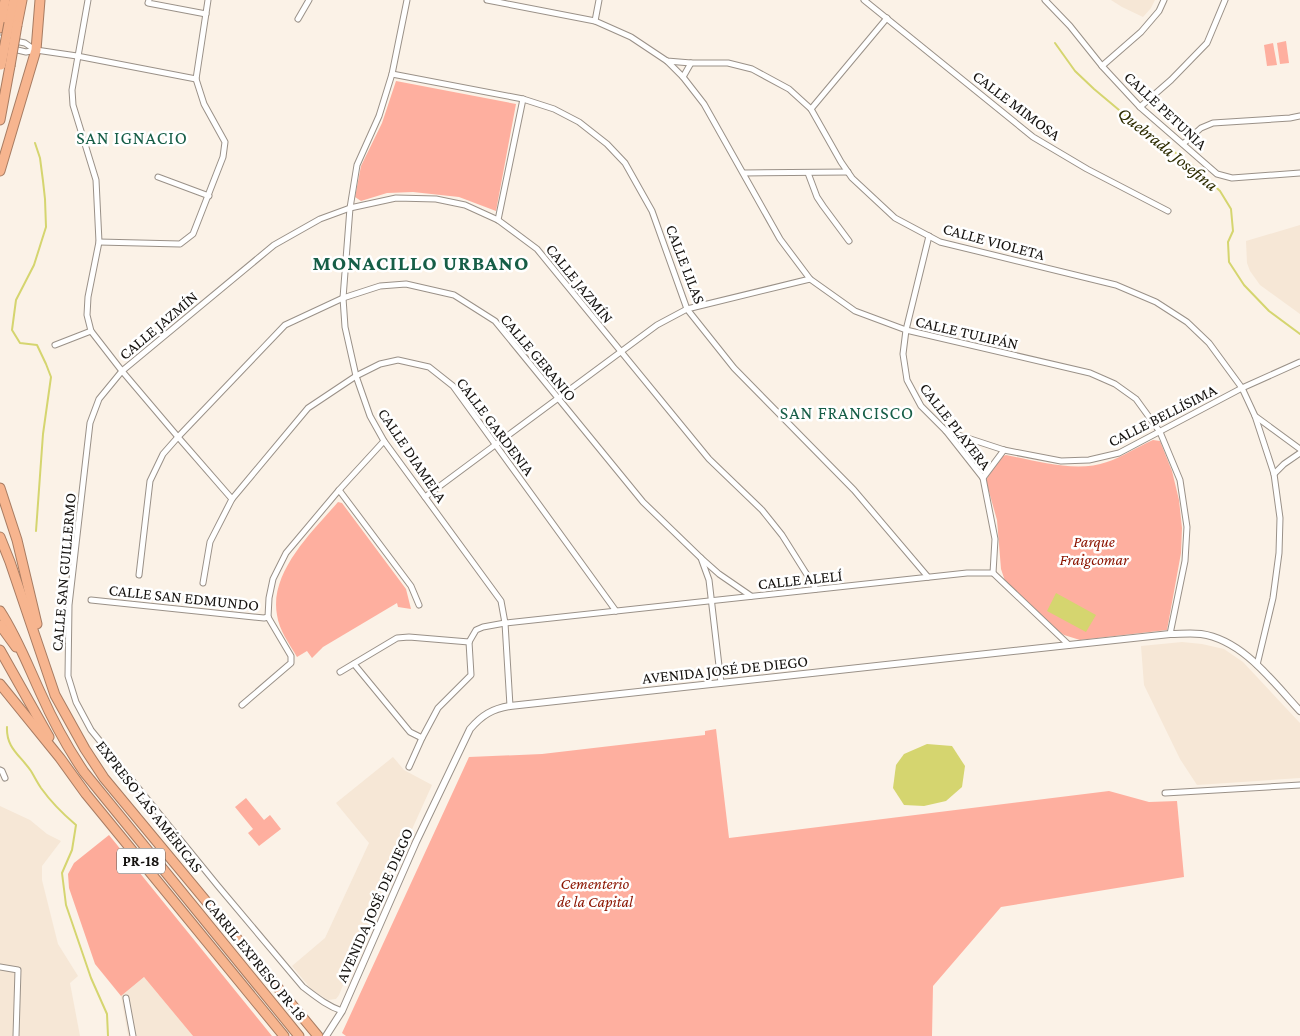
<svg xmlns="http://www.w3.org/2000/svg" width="1300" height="1036" viewBox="0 0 1300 1036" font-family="'Crimson Pro',serif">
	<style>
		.built { fill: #f6e7d6 }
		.green { fill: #feaf9f }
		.forest { fill: #fdab9a }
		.water { fill: #d5d56f }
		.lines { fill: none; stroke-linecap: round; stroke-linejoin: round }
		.stream { stroke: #d5d56f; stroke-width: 2 }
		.minor-casing { stroke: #9a9188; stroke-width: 7 }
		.tertiary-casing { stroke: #9a9188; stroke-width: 8 }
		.motorway-casing { stroke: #a87c62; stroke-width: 11 }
		.minor { stroke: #fff; stroke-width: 5 }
		.tertiary { stroke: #fff; stroke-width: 6 }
		.motorway { stroke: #f7b58f; stroke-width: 9 }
		.motorway-bridge-casing { stroke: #a87c62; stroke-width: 11; stroke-linecap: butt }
		.motorway-bridge { stroke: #f7b58f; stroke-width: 9 }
		.labels { text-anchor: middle; stroke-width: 5; stroke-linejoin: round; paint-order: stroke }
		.shield { fill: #fff; stroke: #5b5957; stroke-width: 1 }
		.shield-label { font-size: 15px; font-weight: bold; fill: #15120f }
		.street-label { font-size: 16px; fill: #15120f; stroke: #fff }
		.park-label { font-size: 16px; font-style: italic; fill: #8b1400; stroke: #fff }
		.neighbourhood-label { font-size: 18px; letter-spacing: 1px; fill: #165e47; stroke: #fff }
		.water-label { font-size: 18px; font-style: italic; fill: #2d2c00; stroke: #fff }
		.district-label { font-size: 21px; font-weight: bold; letter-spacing: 1px; fill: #165e47; stroke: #fff }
	</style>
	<rect width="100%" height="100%" fill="#fbf2e7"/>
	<g class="built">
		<polygon points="1111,0 1155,0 1151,8 1143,17 1122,7"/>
		<polygon points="1300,225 1300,314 1260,285 1250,271 1247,263 1246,241"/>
		<polygon points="1182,642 1202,644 1224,649 1243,662 1300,723 1300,778 1197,785 1180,759 1144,685 1141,646"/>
		<polygon points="393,757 404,770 432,785 357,951 339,995 336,999 328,1000 311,989 292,966 325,938 369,843 336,803"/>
		<polygon points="0,806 30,820 47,834 61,841 42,866 42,880 58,944 78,976 70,983 80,1036 0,1036"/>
		<polygon points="144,977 193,1036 128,1036 121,996"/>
	</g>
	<g class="green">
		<polygon points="1286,41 1289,63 1280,64 1277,43"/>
		<polygon points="1273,43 1277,65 1267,66 1264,45"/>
		<polygon points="396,81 516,104 496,211 459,197 413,192 387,193 361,201 355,197 361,166 382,123"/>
		<path d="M 1153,440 L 1160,441 L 1172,471 L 1179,500 L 1182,528 L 1181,553 L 1167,630 L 1080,640 L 1064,635 L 1057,630 L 1005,581 L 1001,569 L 997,520 L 986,481 L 988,476 L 1003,456 L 1006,455 C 1036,461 1077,473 1107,462 C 1122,457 1137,447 1153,440 Z"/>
		<path d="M 338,502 L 342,503 L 406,589 L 411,609 L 398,607 L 397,603 L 323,647 L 312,658 L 307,651 L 297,657 C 289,643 279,630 277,615 C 269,572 313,531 338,502 Z"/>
		<polygon points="716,729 729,838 1109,791 1149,802 1177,801 1184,877 1001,907 933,986 932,1036 346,1036 342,1033 469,757 542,754 705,735 705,731"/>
		<polygon points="246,798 264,820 270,815 281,829 259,846 248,833 253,829 235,807"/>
	</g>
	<polygon class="forest" points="109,835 272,1036 193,1036 144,977 121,996 95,964 69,888 68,874 74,863"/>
	<g class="water">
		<polygon points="1056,593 1096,615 1086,632 1047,611"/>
		<polygon points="927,744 952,746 965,766 962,787 946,801 924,806 904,805 893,788 896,765 904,754"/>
	</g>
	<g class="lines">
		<g class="stream">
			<polyline points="1055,43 1075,71 1094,89 1125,115 1192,165 1220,191 1231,209 1233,231 1228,242 1229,262 1244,285 1269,311 1300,334"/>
			<polyline points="35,143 40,158 43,181 45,199 46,227 34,265 16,300 12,330 20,343 37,345 46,364 51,377 43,434 36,531"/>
			<path d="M 7,727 C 6,748 20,755 31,771 C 34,776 37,782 41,788 C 51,802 63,814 76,825 L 72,850 L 62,873 L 66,905 L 91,978 L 107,1014 L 108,1036"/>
		</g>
		<g class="minor-casing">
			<g id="minor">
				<polyline points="88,0 72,90 73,105 96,180 99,242 88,297 87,315 91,331 122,371 178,437 232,499"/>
				<polyline points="149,0 148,3 206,14"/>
				<polyline points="407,0 392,74 379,116 357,165 350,208 343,298 345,327 356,376 370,416 384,441 501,601 505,623 510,706"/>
				<polyline points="487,0 595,21 631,37 667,61 691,63 728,63 752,69 789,89 811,109 841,162 852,178 895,218 940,242 1116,285 1156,302 1187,322 1209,343 1242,388 1255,416 1300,449"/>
				<polyline points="864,0 1033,137 1087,169 1168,211"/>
				<polyline points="1045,0 1070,26 1102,66 1140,107 1217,174 1232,178 1300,173"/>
				<polyline points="298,19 309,0"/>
				<polyline points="595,21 599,0"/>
				<polyline points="0,38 25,43 35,50"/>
				<polyline points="0,46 26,52 36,50 77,56 196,79"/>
				<polyline points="667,61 683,77 704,104 780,239 810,279 855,311 906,330 1090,373 1115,384 1136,399 1160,432 1180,480 1187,527 1185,561 1170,634"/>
				<polyline points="1102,66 1141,32 1159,11 1164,0"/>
				<polyline points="392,74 523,99 554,109 579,122 607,144 625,163 652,211 687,309 734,368 854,490 928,577"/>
				<polyline points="683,77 691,63"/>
				<polyline points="1140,107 1171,80 1207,43 1225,0"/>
				<polyline points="811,109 887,18"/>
				<polyline points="1183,144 1201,128 1213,123 1290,118 1300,116"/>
				<polyline points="744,173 848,172"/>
				<polyline points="808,173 817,197 823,206 849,241"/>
				<polyline points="158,177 209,196"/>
				<polyline points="498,220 523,99"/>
				<polyline points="929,236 906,330 903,354 907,380 921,406 946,431 983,478 995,539 993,573"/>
				<polyline points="99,242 180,244 193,234 223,157 225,142 204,104 196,79 208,0"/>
				<polyline points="55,345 91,331"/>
				<polyline points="1255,416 1274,474 1280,518 1279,553 1273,598 1257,665"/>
				<polyline points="946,431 1004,450 1061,461 1089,460 1119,453 1242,388 1300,362"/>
				<polyline points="1274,474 1284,464 1300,453"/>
				<polyline points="983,478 1004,450"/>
				<polyline points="339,490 411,586 419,605"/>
				<polyline points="425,497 657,325 687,309 810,279"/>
				<polyline points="701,558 719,574 751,596"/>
				<polyline points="139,575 150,481 163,454 178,437 285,325 343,298 380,286 406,284 454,295 495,321 643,502 701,558 709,580 721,683"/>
				<polyline points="203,583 210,542 232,499 308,408 356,376 380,364 398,360 429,367 453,386 616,611"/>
				<polyline points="91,600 264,618 268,617"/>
				<polyline points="268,617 269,598 273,579 286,553 339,490 384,441"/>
				<polyline points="469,642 476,630 483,627 505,623 967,573 993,573 1069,645"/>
				<polyline points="354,664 410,732 422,738"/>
				<polyline points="340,672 397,638 409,637 469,642"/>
				<polyline points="242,705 291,663 291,656 268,617"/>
				<polyline points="409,767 422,738 438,708 471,675 469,642"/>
				<polyline points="0,770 2,771 5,778"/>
				<polyline points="1165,793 1300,785"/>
				<polyline points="0,967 18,970 16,1036"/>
				<polyline points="126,998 133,1036"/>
				<path d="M 342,1011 C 327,1006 315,996 303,987 L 218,886 L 91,730 L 76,702 L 68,676 L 69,605 L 90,423 L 99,399 L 122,371 L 274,245 L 320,219 L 350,208 L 396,198 L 436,199 L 465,205 L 498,220 L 537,249 L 709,459 L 762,510 L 782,535 L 816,589"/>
			</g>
		</g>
		<g class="tertiary-casing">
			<path id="tertiary" d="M 326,1036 L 342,1011 L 416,842 L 470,729 C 482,715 492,709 510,706 L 1170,634 C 1180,634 1191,633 1201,634 C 1243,640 1273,682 1300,711"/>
		</g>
		<g class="motorway-casing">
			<g id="motorway">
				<polyline points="9,23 14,0"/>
				<polyline points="17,25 22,0"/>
				<polyline points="0,28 5,0"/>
				<polyline points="0,120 10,66"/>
				<polyline points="0,171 36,50 40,0"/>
				<polyline points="0,488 17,540 37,624"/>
				<polyline points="0,537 10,562 55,695 85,749 104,778 318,1036"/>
				<path d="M 0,611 C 17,637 28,666 41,694 C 53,721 67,747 84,772 L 299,1036"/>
				<polyline points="0,625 16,647"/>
				<polyline points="0,650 49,737"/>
				<polyline points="0,684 60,758 86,794 284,1036"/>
			</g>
		</g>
		<use href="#minor" class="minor"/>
		<use href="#tertiary" class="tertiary"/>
		<use href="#motorway" class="motorway"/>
		<g class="motorway-bridge-casing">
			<g id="motorway-bridge">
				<polyline points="1,65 9,23"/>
				<polyline points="10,66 17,25"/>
			</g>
		</g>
		<use href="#motorway-bridge" class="motorway-bridge"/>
	</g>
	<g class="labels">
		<rect class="shield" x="117" y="848.5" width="48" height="25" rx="4"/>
		<g class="shield-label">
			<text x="141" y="866">PR-18</text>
		</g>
		<g class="street-label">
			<text transform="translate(1017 105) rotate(37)" y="6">CALLE MIMOSA</text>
			<text transform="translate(1166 110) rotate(43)" y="6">CALLE PETUNIA</text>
			<text transform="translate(994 241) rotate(15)" y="6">CALLE VIOLETA</text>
			<text transform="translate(686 264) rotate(69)" y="6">CALLE LILAS</text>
			<text transform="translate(580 283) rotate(51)" y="6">CALLE JAZMÍN</text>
			<text transform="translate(158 325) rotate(-40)" y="6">CALLE JAZMÍN</text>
			<text transform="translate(967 332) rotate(13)" y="6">CALLE TULIPÁN</text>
			<text transform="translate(539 357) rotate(50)" y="6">CALLE GERANIO</text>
			<text transform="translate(1162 415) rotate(-27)" y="6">CALLE BELLÍSIMA</text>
			<text transform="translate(496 426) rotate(53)" y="6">CALLE GARDENIA</text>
			<text transform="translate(956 426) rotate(52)" y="6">CALLE PLAYERA</text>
			<text transform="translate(413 455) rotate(56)" y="6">CALLE DIAMELA</text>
			<text transform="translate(63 572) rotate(-85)" y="6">CALLE SAN GUILLERMO</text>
			<text transform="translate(800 579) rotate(-6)" y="6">CALLE ALELÍ</text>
			<text transform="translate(184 597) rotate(6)" y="6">CALLE SAN EDMUNDO</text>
			<text transform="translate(725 669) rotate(-6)" y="6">AVENIDA JOSÉ DE DIEGO</text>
			<text transform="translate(150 806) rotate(52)" y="6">EXPRESO LAS AMÉRICAS</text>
			<text transform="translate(374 905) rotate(-66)" y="6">AVENIDA JOSÉ DE DIEGO</text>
			<text transform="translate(256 959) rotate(51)" y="6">CARRIL EXPRESO PR-18</text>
		</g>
		<g class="park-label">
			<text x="1094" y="547">Parque<tspan x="1094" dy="18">Fraigcomar</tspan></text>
			<text x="595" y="889">Cementerio<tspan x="595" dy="18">de la Capital</tspan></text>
		</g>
		<g class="neighbourhood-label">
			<text x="132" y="144">SAN IGNACIO</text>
			<text x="847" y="419">SAN FRANCISCO</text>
		</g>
		<g class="water-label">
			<text transform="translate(1168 149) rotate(39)" y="6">Quebrada Josefina</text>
		</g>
		<g class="district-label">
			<text x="421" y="270">MONACILLO URBANO</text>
		</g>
	</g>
</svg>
